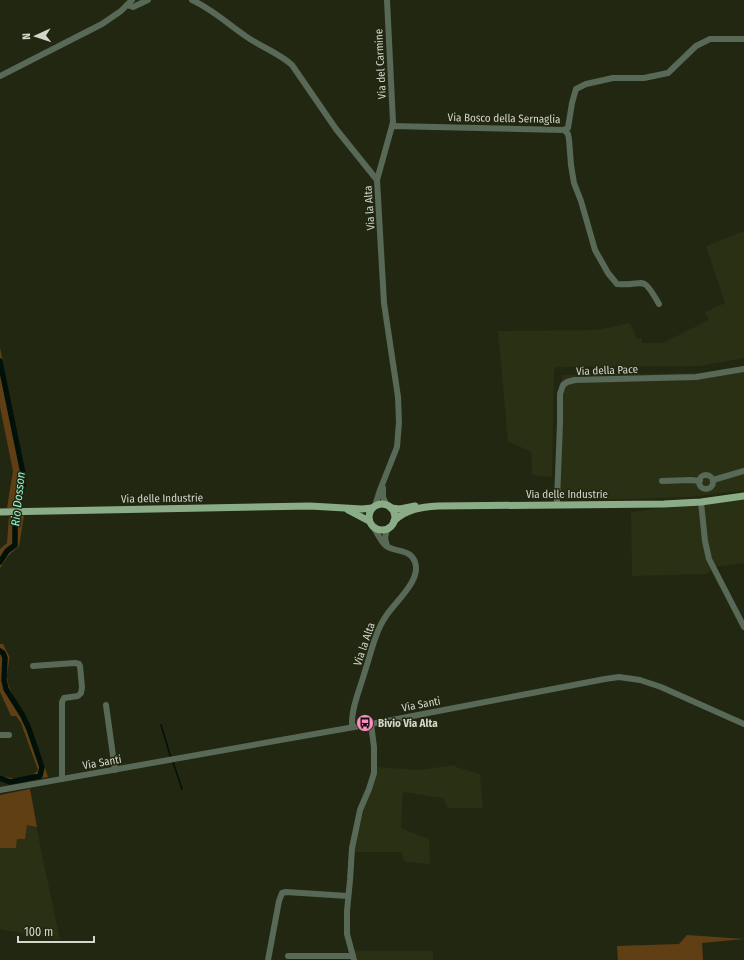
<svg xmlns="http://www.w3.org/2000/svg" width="744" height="960" viewBox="0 0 744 960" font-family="'Fira Sans Condensed',sans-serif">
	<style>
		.built { fill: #2a3014 }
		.green { fill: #613f14 }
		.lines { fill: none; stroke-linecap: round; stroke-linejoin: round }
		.stream { stroke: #00110a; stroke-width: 1.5 }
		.canal { stroke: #00110a; stroke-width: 5.5 }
		.minor { stroke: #586957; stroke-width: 6 }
		.major { stroke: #8aad88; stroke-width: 7 }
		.labels { text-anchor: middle; stroke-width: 3; stroke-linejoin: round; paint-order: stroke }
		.street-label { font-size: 11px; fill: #d3d6c9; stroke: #222712 }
		.poi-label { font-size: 11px; font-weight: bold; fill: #d3d6c9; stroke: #222712; text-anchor: start }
		.water-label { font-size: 12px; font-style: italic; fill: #8ff3cf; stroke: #222712 }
	</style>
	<rect width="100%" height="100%" fill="#222712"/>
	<g class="built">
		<polygon points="744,231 744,358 700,366 556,367 554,371 552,477 532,475 531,452 508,441 498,331 598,330 630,323 637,339 641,338 642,343 663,343 709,320 705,312 725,303 706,246"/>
		<polygon points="744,366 744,490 691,497 625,499 560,499 562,375 700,373"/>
		<polygon points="744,498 744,563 714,567 707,574 704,574 632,576 631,512"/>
		<polygon points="455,765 456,767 480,774 483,808 448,808 443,798 403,792 401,828 429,839 430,864 405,862 401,852 354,852 362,811 375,778 377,767 419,770"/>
		<polygon points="19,823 36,826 60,940 0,929 0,848 16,847"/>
		<polygon points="355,951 433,951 433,960 357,960"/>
	</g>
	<g class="green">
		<polygon points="0,348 26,475 25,488 20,508 7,508 13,471 0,407"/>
		<polygon points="9,516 24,516 19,546 8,556 0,568 0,549 7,543"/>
		<path d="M 0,644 L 3,644 L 10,658 L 9,659 C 9,665 7,671 7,677 C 8,693 22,707 28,721 C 35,739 42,758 48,777 L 9,784 L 0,780 L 0,775 C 12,780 29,781 38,770 L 21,723 L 16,716 L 11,716 L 0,692 Z"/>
		<polygon points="30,789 37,827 27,825 25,839 17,839 16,848 0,848 0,795"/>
		<polygon points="687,935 744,939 702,943 703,960 618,960 617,946 679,944"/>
	</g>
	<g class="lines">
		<g class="stream">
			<polyline points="161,725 171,758"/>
			<polyline points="173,762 182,789"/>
		</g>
		<g class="canal">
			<polyline points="0,361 23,473 23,485 15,520 15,545 7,551 0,562"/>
			<polyline points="0,651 3,653 5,658 4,680 6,689 23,716 29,729 42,767 40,776 10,782 0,778"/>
		</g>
		<g class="minor">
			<path d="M 192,0 C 214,10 230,26 250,39 C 264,48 280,54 292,65 L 336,129 L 377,180 L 384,303 L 398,397 L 399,422 L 397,447 L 380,490 L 375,506"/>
			<polyline points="387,0 393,122 392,126"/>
			<polyline points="127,5 133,7 148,0"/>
			<polyline points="0,76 102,24 121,11 132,0"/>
			<path d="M 564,130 L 568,134 L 569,139 L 571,165 L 574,183 L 581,201 L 595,250 L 608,273 L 617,284 C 645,287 641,272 659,304"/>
			<polyline points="377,180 392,126 564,130 568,128 572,103 576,89 586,84 613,78 644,78 668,73 696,46 710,39 744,39"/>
			<circle cx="706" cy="482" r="7"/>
			<polyline points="713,480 744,471"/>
			<polyline points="662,481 691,480 700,481"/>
			<polyline points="383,488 383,497 386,504"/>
			<polyline points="557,501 560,423 560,394 563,385 567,382 575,380 696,377 744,369"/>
			<polyline points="701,502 705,541 709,559 744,627"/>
			<polyline points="387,546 385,538 387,529"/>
			<polyline points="33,666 75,663 79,664 80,666 82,687 81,693 78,696 64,698 62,702 62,779"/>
			<polyline points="106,705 115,770"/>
			<path d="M 352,727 C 351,708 360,689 365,671 C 371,653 375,632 386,616 C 395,602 422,580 415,562 C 410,548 394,553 385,545 C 380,540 377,532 373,527"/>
			<polyline points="0,735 9,735"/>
			<polyline points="0,790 371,724 605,679 619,677 640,680 661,687 744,724"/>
			<polyline points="288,956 353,956"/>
			<polyline points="268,960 279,901 282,893 286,892 348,896"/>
			<polyline points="354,960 347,934 347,911 350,880 352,848 355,834 360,810 369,789 374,773 374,747 371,724"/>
		</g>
		<g class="major">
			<circle cx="382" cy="517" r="13"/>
			<polyline points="391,508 400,509 415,506"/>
			<polyline points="348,510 369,521"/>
			<polyline points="0,512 310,506 362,509 372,508"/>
			<path d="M 394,521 C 406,509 422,507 438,506 L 664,504 L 701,502 L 744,496"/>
		</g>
	</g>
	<defs>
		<g id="bus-disc" transform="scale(0.9)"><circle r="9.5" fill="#fd8ebf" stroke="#222712"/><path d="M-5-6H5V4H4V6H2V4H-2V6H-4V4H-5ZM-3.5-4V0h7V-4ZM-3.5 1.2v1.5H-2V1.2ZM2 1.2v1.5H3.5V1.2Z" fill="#111"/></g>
	</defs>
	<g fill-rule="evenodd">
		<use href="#bus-disc" x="365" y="723"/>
	</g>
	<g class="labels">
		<g class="street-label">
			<text transform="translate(380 64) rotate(-93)" y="4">Via del Carmine</text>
			<text transform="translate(504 118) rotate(1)" y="4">Via Bosco della Sernaglia</text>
			<text transform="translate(369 208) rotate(-94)" y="4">Via la Alta</text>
			<text transform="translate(607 370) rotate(-2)" y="4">Via della Pace</text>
			<text x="567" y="498">Via delle Industrie</text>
			<text transform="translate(162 498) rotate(-1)" y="4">Via delle Industrie</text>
			<text transform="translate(364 644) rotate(-71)" y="4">Via la Alta</text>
			<text transform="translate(421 704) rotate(-11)" y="4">Via Santi</text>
			<text transform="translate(102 762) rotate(-10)" y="4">Via Santi</text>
		</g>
		<g class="poi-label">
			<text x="378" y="727">Bivio Via Alta</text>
		</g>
		<g class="water-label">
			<text transform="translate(18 499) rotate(-84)" y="4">Rio Dosson</text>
		</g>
	</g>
	<g transform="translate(36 36) rotate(267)" stroke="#222712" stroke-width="3" paint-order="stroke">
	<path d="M0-3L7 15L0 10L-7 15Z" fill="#d3d6c9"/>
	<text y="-6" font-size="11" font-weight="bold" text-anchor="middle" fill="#d3d6c9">N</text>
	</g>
	<path d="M18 936v6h76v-6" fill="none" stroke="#d3d6c9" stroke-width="2"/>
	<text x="24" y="936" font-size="12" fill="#d3d6c9" stroke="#222712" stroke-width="3" paint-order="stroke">100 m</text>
</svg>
